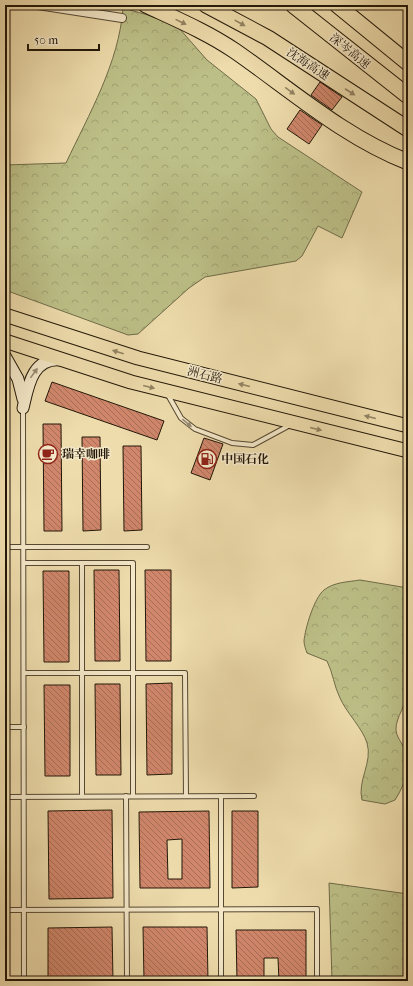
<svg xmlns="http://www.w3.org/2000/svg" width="413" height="986" viewBox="0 0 413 986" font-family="'IM FELL French Canon','Noto Serif SC',serif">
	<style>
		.forest { fill: url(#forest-crowns); stroke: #6f6b48 }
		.building { fill: url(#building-back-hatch); stroke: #221708; fill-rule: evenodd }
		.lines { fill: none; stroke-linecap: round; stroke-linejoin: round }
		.lane-casing { stroke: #554831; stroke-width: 6 }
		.street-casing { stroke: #554831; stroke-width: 10 }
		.secondary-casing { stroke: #221708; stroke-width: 13 }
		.primary-casing { stroke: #221708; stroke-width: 15 }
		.highway-casing { stroke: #221708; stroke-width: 17 }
		.lane { stroke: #f4e8c9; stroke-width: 4 }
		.street { stroke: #f4e8c9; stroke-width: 8 }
		.secondary { stroke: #f4e8c9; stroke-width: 11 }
		.primary { stroke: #eedcac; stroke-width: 13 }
		.highway { stroke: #eedcac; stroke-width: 15 }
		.oneway { fill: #928362 }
		.oneway2 { fill: #968a72 }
		.labels { text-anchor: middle; stroke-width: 3; stroke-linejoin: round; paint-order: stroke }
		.street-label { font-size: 12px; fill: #221708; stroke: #f4e8c9 }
		.poi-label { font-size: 12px; font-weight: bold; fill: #221708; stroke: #f4e8c9; text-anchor: start }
	</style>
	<defs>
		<pattern id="forest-crowns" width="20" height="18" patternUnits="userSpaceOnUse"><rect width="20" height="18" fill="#bcbf87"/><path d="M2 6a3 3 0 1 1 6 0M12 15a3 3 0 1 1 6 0" fill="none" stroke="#a1a373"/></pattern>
		<pattern id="building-back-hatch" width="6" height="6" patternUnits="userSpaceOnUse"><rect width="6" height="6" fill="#d1876c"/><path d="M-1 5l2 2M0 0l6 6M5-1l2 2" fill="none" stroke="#a96d57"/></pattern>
	</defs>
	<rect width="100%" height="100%" fill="#eedcac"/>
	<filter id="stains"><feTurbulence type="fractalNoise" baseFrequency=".005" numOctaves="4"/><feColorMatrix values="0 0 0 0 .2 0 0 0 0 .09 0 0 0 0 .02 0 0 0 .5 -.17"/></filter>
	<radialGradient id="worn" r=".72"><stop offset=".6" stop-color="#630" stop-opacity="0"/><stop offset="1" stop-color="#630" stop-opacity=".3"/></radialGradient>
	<g class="forest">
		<path d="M 123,8 L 155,17 L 178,27 L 207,60 L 256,99 L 271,129 L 278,137 L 362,192 L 342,238 L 318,226 L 302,256 L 296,261 L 205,277 L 189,288 L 138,334 L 128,335 L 5,290 L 5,165 L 66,163 C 89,114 119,63 123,8 Z"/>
		<path d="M 360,580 L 408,588 L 408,693 C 406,705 396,717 396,729 C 396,737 402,742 404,749 C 411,768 405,784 395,800 L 385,804 L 362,800 C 357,781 373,762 367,743 C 363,729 346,712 340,698 C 334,686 333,673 327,661 L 307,653 C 306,650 304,645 304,641 C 305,629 314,598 324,590 C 334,582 348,582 360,580 Z"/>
		<polygon points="329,883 408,894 408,981 332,981"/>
	</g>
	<g class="building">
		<polygon points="320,82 342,97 332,110 311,95"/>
		<polygon points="300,110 322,125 309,144 287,129"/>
		<polygon points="52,382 164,421 157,440 45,401"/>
		<polygon points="43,424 61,424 62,531 44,531"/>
		<polygon points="82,437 100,437 101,530 83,531"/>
		<polygon points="204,438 223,444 210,480 191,473"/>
		<polygon points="123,446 141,446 142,530 124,531"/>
		<polygon points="94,570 119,570 120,661 95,661"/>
		<polygon points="145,570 171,570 171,661 146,661"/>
		<polygon points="43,571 69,571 69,662 44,662"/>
		<polygon points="172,683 172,774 147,775 146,684"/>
		<polygon points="95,684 120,684 121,775 96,775"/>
		<polygon points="44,685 70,685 70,776 45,776"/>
		<polygon points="112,810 113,898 49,899 48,811"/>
		<path d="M 209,811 L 210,888 L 140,888 L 139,812 ZM 182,839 L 182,879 L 168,879 L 167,840 Z"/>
		<polygon points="232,811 258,811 258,887 232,888"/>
		<polygon points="112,927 113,981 48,981 48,928"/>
		<polygon points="143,927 207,927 208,981 144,981"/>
		<polygon points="236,930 306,930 306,981 279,981 278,958 264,958 264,981 237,981"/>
	</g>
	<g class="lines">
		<g class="lane-casing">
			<g id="lane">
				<polyline points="168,395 181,418 195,429 232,443 253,445 290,425"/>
				<polyline points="23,409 24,981"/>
				<polyline points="5,547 147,547"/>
				<polyline points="24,563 133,563 133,796"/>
				<polyline points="82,563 82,796"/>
				<polyline points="24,673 185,673 186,796"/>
				<polyline points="5,727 24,727"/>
				<polyline points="126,796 127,981"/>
				<polyline points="221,796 221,981"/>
				<polyline points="5,797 254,796"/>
				<polyline points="5,910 317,909 317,981"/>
			</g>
		</g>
		<g class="street-casing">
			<polyline id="street" points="38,5 122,18"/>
		</g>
		<g class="secondary-casing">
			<g id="secondary">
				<polyline points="5,356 18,379 23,399"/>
				<path d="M 23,408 C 28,387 32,357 61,360"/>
			</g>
		</g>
		<g class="primary-casing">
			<g id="primary">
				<polyline points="5,315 138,358 408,426"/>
				<polyline points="5,341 131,382 408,451"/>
			</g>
		</g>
		<g class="highway-casing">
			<g id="highway">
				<path d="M 146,5 C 176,19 207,32 235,51 C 291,90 344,137 408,162"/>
				<polyline points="206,5 268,38 408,129"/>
				<polyline points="293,5 408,96"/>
				<polyline points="337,5 408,63"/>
			</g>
		</g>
		<use href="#lane" class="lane"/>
		<use href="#street" class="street"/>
		<use href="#secondary" class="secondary"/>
		<use href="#primary" class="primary"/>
		<use href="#highway" class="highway"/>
	</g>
	<defs><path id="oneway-solid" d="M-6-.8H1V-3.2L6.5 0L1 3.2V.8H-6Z"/></defs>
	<g class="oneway">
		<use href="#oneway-solid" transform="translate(181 22) rotate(26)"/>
		<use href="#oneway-solid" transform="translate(240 23) rotate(29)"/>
		<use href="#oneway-solid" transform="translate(290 91) rotate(36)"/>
		<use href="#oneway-solid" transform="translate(350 92) rotate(33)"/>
		<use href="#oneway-solid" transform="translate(118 352) rotate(-162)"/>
		<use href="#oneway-solid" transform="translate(244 385) rotate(-166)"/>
		<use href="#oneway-solid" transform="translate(149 387) rotate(14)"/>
		<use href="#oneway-solid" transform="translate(370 417) rotate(-166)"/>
		<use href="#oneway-solid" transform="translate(316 429) rotate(14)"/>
	</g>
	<g class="oneway2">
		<use href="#oneway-solid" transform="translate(34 373) rotate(-54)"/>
		<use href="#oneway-solid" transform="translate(187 423) rotate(40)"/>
	</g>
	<defs>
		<g id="cafe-ring" transform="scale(1)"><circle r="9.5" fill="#f4e8c9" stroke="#8f2418" stroke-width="1.5"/><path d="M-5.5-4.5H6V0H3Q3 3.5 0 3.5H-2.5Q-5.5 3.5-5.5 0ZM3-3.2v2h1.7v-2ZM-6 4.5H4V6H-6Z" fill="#8f2418"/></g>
		<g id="fuel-ring" transform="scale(1)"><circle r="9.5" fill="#f4e8c9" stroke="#8f2418" stroke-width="1.5"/><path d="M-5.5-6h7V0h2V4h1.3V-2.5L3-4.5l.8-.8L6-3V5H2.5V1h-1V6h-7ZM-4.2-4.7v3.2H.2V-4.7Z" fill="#8f2418"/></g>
	</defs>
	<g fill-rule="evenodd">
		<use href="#cafe-ring" x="48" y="454"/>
		<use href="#fuel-ring" x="207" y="459"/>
	</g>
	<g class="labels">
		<g class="street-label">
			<text transform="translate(350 51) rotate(39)" y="4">深岑高速</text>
			<text transform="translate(308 64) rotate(33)" y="4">沈海高速</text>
			<text transform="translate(205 375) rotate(14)" y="4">洲石路</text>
		</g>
		<g class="poi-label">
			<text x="62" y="458">瑞幸咖啡</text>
			<text x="221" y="463">中国石化</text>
		</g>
	</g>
	<rect width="413" height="986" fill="none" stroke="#eedcac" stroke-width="20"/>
	<rect x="6" y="6" width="401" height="974" fill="none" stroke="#221708" stroke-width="2"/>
	<rect x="10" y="10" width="393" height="966" fill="none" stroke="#221708"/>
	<path d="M28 44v6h71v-6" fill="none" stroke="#221708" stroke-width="2"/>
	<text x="34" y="44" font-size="12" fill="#221708" stroke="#f4e8c9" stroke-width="3" paint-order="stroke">50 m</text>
	<rect width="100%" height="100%" filter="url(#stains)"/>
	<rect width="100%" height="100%" fill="url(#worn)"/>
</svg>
